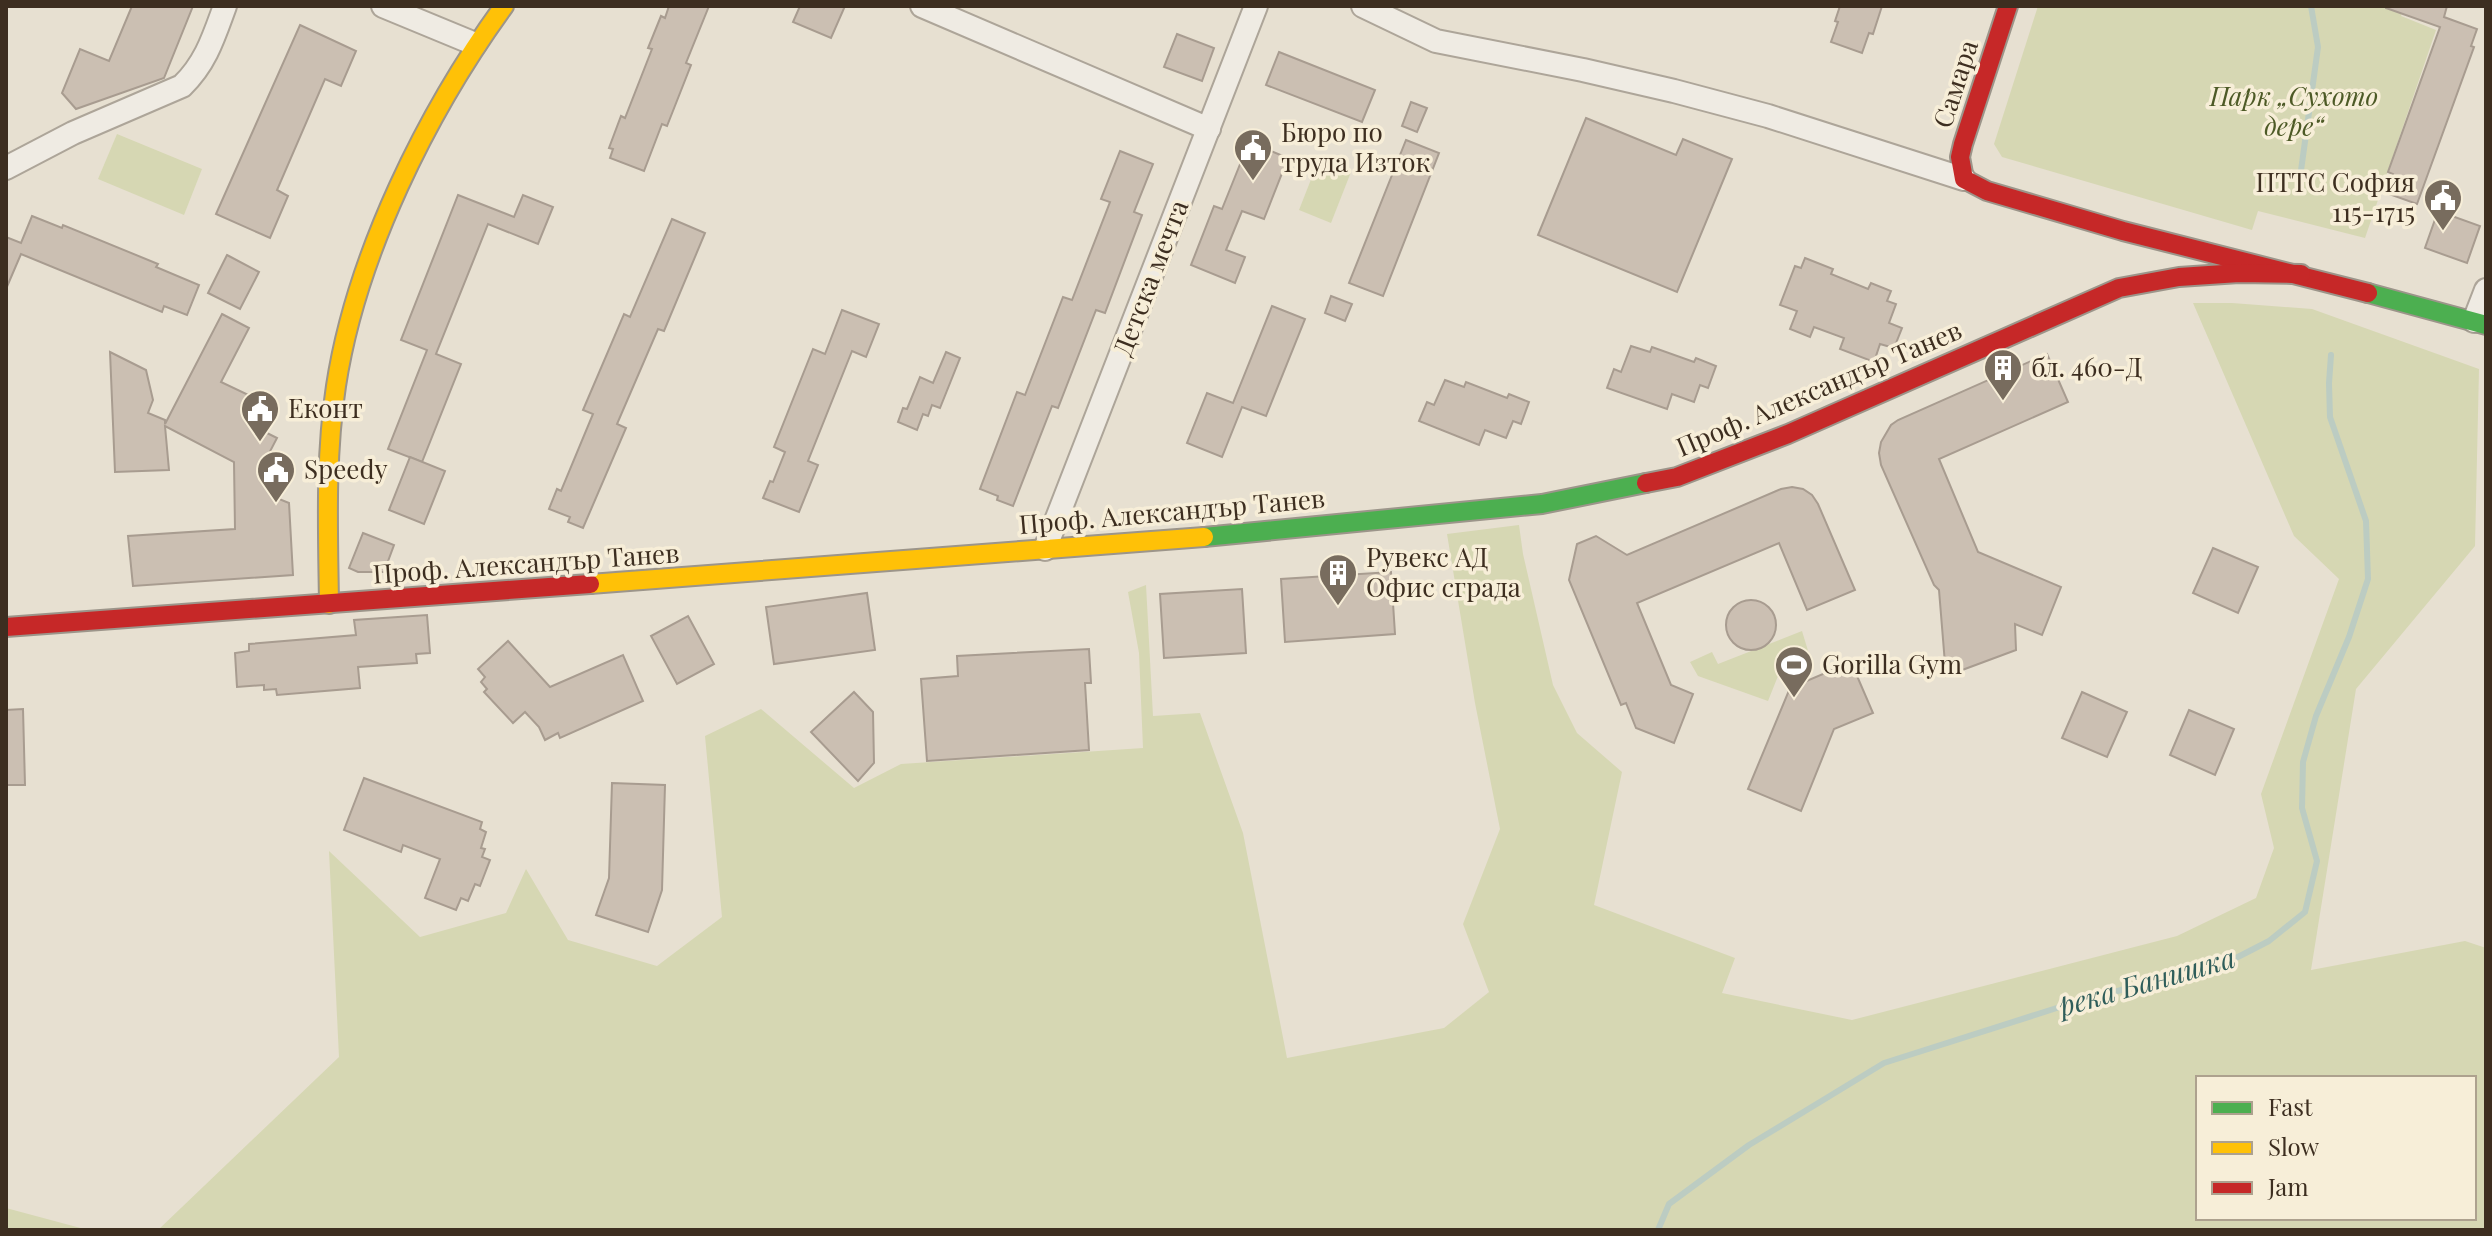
<svg xmlns="http://www.w3.org/2000/svg" width="2492" height="1236" viewBox="0 0 2492 1236" font-family="'Playfair Display',serif">
	<style>
		.green { fill: #d6d7b3; fill-rule: evenodd }
		.lines { fill: none; stroke-linecap: round; stroke-linejoin: round }
		.stream { stroke: #bcccc2; stroke-width: 6 }
		.building { fill: #cbbfb2; stroke: #a89c90; stroke-width: 2 }
		.street-casing { stroke: #ada599; stroke-width: 26 }
		.fast-casing { stroke: #9c958a; stroke-width: 22 }
		.slow-casing { stroke: #9c958a; stroke-width: 22 }
		.jam-casing { stroke: #9c958a; stroke-width: 22 }
		.street { stroke: #efebe3; stroke-width: 22 }
		.fast { stroke: #4caf50; stroke-width: 18 }
		.slow { stroke: #ffc107; stroke-width: 18 }
		.jam { stroke: #c62828; stroke-width: 18 }
		.labels { text-anchor: middle; stroke-width: 7; stroke-linejoin: round; paint-order: stroke }
		.street-label { font-size: 26px; fill: #3d2e20; stroke: #f7eed8 }
		.park-label { font-size: 26px; font-style: italic; fill: #4d5a26; stroke: #f7eed8 }
		.poi-label { font-size: 26px; fill: #3d2e20; stroke: #f7eed8; text-anchor: start }
		.water-label { font-size: 28px; font-style: italic; fill: #2f5d5a; stroke: #f7eed8 }
	</style>
	<rect width="100%" height="100%" fill="#e7e0d1"/>
	<g class="green">
		<polygon points="2038,6 2404,6 2401,16 2436,30 2365,238 2258,211 2252,230 2002,157 1994,144"/>
		<polygon points="117,134 202,169 184,215 98,179"/>
		<polygon points="1319,159 1351,172 1331,223 1299,210"/>
		<path d="M 2193,303 L 2232,303 L 2312,309 L 2479,369 L 2475,546 L 2356,689 L 2311,970 L 2465,941 L 2486,948 L 2486,1230 L 158,1230 L 339,1057 L 329,851 L 420,937 L 506,913 L 526,869 L 568,940 L 657,966 L 722,917 L 705,736 L 761,709 L 854,788 L 901,764 L 1143,748 L 1139,653 L 1128,592 L 1146,585 L 1153,716 L 1200,713 L 1243,833 L 1287,1058 L 1444,1028 L 1489,992 L 1463,924 L 1500,829 L 1475,703 L 1447,534 L 1519,525 L 1523,554 L 1553,685 L 1577,733 L 1622,772 L 1594,905 L 1735,958 L 1722,993 L 1852,1020 L 2177,936 L 2256,898 L 2274,848 L 2261,794 L 2339,579 L 2294,536 ZM 2198,1078 L 2474,1078 L 2474,1218 L 2198,1218 Z"/>
		<polygon points="1802,631 1809,654 1782,666 1768,701 1698,676 1690,662 1712,652 1718,664"/>
		<polygon points="6,1208 88,1230 6,1230"/>
	</g>
	<g class="lines">
		<g class="stream">
			<polyline points="2299,185 2318,47 2311,6"/>
			<polyline points="1658,1230 1669,1204 1749,1145 1884,1063 2063,1006 2234,959 2269,941 2305,912 2317,861 2302,808 2303,762 2316,716 2349,637 2368,579 2366,521 2330,417 2329,383 2331,355"/>
		</g>
	</g>
	<g class="building">
		<polygon points="132,6 193,6 164,78 76,109 62,93 80,49 109,61"/>
		<polygon points="669,6 709,6 686,63 691,65 667,126 662,124 644,171 610,158 613,149 609,148 621,116 625,118 652,49 648,48 661,16 665,18"/>
		<polygon points="800,6 845,6 831,38 793,22"/>
		<polygon points="1840,6 1882,6 1873,34 1869,33 1862,53 1831,42 1838,22 1835,21"/>
		<polygon points="2386,6 2447,6 2444,17 2477,29 2471,46 2474,47 2417,204 2386,193 2393,174 2388,172 2440,27 2386,8"/>
		<polygon points="300,25 356,51 341,86 325,79 277,190 288,196 270,238 216,214"/>
		<polygon points="1177,34 1214,48 1202,81 1164,67"/>
		<polygon points="1279,52 1375,90 1362,122 1266,85"/>
		<polygon points="1411,102 1427,108 1417,132 1402,126"/>
		<polygon points="1586,118 1676,155 1683,139 1732,159 1677,292 1538,235"/>
		<polygon points="1406,140 1439,153 1383,296 1349,283"/>
		<polygon points="1249,142 1288,158 1264,219 1242,211 1226,250 1245,257 1235,283 1191,265 1214,206 1222,209"/>
		<polygon points="1120,151 1153,164 1134,212 1142,215 1105,313 1096,310 1058,408 1052,406 1013,506 997,500 998,496 980,489 1017,392 1025,395 1063,297 1072,300 1110,202 1101,199"/>
		<polygon points="458,195 514,217 523,195 553,207 538,244 488,224 436,354 461,364 422,462 388,449 427,350 401,340"/>
		<polygon points="2438,211 2480,226 2467,263 2425,248"/>
		<polygon points="32,216 62,228 63,225 158,264 156,267 199,285 187,315 164,306 162,312 21,254 6,289 6,237 21,243"/>
		<polygon points="672,219 705,233 664,331 658,329 617,424 626,428 583,528 568,522 570,517 549,509 557,489 561,491 593,414 583,410 624,314 630,317"/>
		<polygon points="227,255 259,272 240,309 208,293"/>
		<polygon points="1805,258 1833,269 1831,274 1868,289 1871,283 1891,291 1887,301 1896,304 1889,323 1902,328 1894,348 1880,344 1874,362 1840,349 1844,338 1814,327 1810,337 1790,329 1797,311 1780,305 1795,266 1801,268"/>
		<polygon points="1331,296 1352,304 1345,321 1325,313"/>
		<polygon points="1272,306 1305,319 1266,416 1242,407 1222,457 1187,443 1207,393 1233,403"/>
		<polygon points="842,310 879,324 866,357 852,351 808,461 818,465 799,512 763,498 770,481 773,482 785,452 774,447 813,349 825,354"/>
		<polygon points="222,314 249,328 221,382 259,400 252,413 267,420 261,430 277,438 265,461 289,461 274,497 289,503 293,575 133,586 128,536 235,529 234,462 165,426 169,470 115,472 110,352 146,370 153,400 148,413 165,420 165,424"/>
		<polygon points="1631,346 1650,352 1652,347 1694,362 1696,358 1716,366 1708,388 1700,385 1694,402 1672,394 1667,409 1607,388 1614,369 1621,372"/>
		<polygon points="946,352 960,358 940,408 932,405 928,416 923,414 917,430 898,422 903,408 907,409 920,377 933,383"/>
		<polygon points="2047,354 2068,402 1939,459 1978,552 2061,587 2042,635 2015,624 2016,650 1946,676 1939,590 1934,585 1881,465 1879,453 1881,442 1891,425 1898,420"/>
		<polygon points="1445,380 1464,387 1466,382 1507,398 1509,394 1529,402 1521,424 1513,421 1506,438 1485,430 1479,445 1419,421 1427,402 1434,405"/>
		<polygon points="410,457 445,471 424,524 389,510"/>
		<polygon points="1792,487 1803,489 1812,495 1818,504 1855,590 1807,610 1779,543 1637,603 1671,685 1693,694 1674,743 1636,728 1626,703 1621,705 1569,580 1577,544 1596,536 1627,555 1781,489"/>
		<polygon points="363,533 394,545 384,572 358,572 349,568"/>
		<polygon points="2213,548 2258,567 2238,613 2193,593"/>
		<polygon points="1391,572 1395,634 1285,642 1281,579"/>
		<polygon points="1242,589 1246,653 1164,658 1160,594"/>
		<polygon points="867,593 875,650 774,664 766,607"/>
		<circle cx="1751" cy="625" r="25"/>
		<polygon points="427,615 430,653 416,654 417,663 358,667 360,688 277,695 276,689 264,690 264,685 237,687 235,653 249,651 249,644 356,635 354,620"/>
		<polygon points="688,616 714,664 677,684 651,636"/>
		<polygon points="508,641 550,687 623,655 643,701 560,738 558,733 545,740 539,727 525,712 513,723 484,692 487,689 481,682 485,677 478,669"/>
		<polygon points="1089,649 1091,683 1085,683 1089,750 927,761 921,679 958,676 957,656"/>
		<polygon points="1851,662 1873,713 1834,729 1801,811 1748,789 1790,688"/>
		<polygon points="854,692 873,712 874,763 858,781 811,732"/>
		<polygon points="2082,692 2127,712 2107,757 2062,738"/>
		<polygon points="23,709 25,785 6,785 6,710"/>
		<polygon points="2189,710 2234,729 2215,775 2170,755"/>
		<polygon points="364,778 482,822 480,829 486,832 481,848 485,849 482,857 490,860 480,886 475,884 468,901 461,898 456,910 425,898 440,859 403,845 401,852 344,830"/>
		<polygon points="612,783 665,785 662,890 648,932 596,915 609,878"/>
	</g>
	<g class="lines">
		<g class="street-casing">
			<g id="street">
				<polyline points="383,6 475,44"/>
				<polyline points="922,6 1209,129"/>
				<polyline points="1363,6 1436,41 1583,70 1674,91 1768,116 1964,179"/>
				<path d="M 6,168 L 73,133 L 182,86 C 206,63 214,36 225,6"/>
				<polyline points="2474,321 2486,290"/>
				<polyline points="1045,549 1256,6"/>
			</g>
		</g>
		<g class="fast-casing">
			<g id="fast">
				<polyline points="2368,293 2486,325"/>
				<polyline points="1204,537 1542,504 1646,483"/>
			</g>
		</g>
		<g class="slow-casing">
			<g id="slow">
				<polyline points="590,584 1204,537"/>
				<path d="M 329,604 C 328,531 325,458 336,386 C 356,255 427,112 504,6"/>
			</g>
		</g>
		<g class="jam-casing">
			<g id="jam">
				<polyline points="2008,6 1963,144 1960,157 1964,179 1987,191 2123,231 2368,293"/>
				<polyline points="1646,483 1677,477 1788,434 2119,288 2179,277 2239,273 2301,274"/>
				<polyline points="6,627 590,584"/>
			</g>
		</g>
		<use href="#street" class="street"/>
		<use href="#fast" class="fast"/>
		<use href="#slow" class="slow"/>
		<use href="#jam" class="jam"/>
	</g>
	<defs>
		<g id="civic-pin" transform="scale(2)"><path d="M0 17L-7.5 6A9.5 9.5 0 1 1 7.5 6Z" fill="#786c5e" stroke="#f7eed8"/><path d="M-.6-6.5H3V-4.5H.6V-3L4-1V1h2V6H-6V1h2V-1L-.6-3ZM-1.2 2.5V6h2.4V2.5Z" fill="#fff"/></g>
		<g id="building-pin" transform="scale(2)"><path d="M0 17L-7.5 6A9.5 9.5 0 1 1 7.5 6Z" fill="#786c5e" stroke="#f7eed8"/><path d="M-4-6H4V6H1V3H-1V6H-4ZM-2.5-4.3h1.7v1.8h-1.7ZM.8-4.3h1.7v1.8H.8ZM-2.5-1h1.7V.8h-1.7ZM.8-1h1.7V.8H.8Z" fill="#fff"/></g>
		<g id="stadium-pin" transform="scale(2)"><path d="M0 17L-7.5 6A9.5 9.5 0 1 1 7.5 6Z" fill="#786c5e" stroke="#f7eed8"/><path d="M0-5a6.5 5 0 1 0 0 10a6.5 5 0 1 0 0-10ZM-3.5-1.8h7v3.6h-7Z" fill="#fff"/></g>
	</defs>
	<g fill-rule="evenodd">
		<use href="#civic-pin" x="1253" y="148"/>
		<use href="#civic-pin" x="2443" y="198"/>
		<use href="#building-pin" x="2003" y="368"/>
		<use href="#civic-pin" x="260" y="409"/>
		<use href="#civic-pin" x="276" y="470"/>
		<use href="#building-pin" x="1338" y="573"/>
		<use href="#stadium-pin" x="1794" y="665"/>
	</g>
	<g class="labels">
		<g class="street-label">
			<text transform="translate(1956 84) rotate(-72)" y="9">Самара</text>
			<text transform="translate(1151 278) rotate(-69)" y="9">Детска мечта</text>
			<text transform="translate(1819 389) rotate(-23)" y="9">Проф. Александър Танев</text>
			<text transform="translate(1172 512) rotate(-5)" y="9">Проф. Александър Танев</text>
			<text transform="translate(526 564) rotate(-4)" y="9">Проф. Александър Танев</text>
		</g>
		<g class="park-label">
			<text x="2294" y="106">Парк „Сухото<tspan x="2294" dy="30">дере“</tspan></text>
		</g>
		<g class="poi-label">
			<text x="1281" y="142">Бюро по<tspan x="1281" dy="30">труда Изток</tspan></text>
			<text x="2415" y="192" text-anchor="end">ПТТС София<tspan x="2415" dy="30">115-1715</tspan></text>
			<text x="2031" y="377">бл. 460-Д</text>
			<text x="288" y="418">Еконт</text>
			<text x="304" y="479">Speedy</text>
			<text x="1366" y="567">Рувекс АД<tspan x="1366" dy="30">Офис сграда</tspan></text>
			<text x="1822" y="674">Gorilla Gym</text>
		</g>
		<g class="water-label">
			<text transform="translate(2147 982) rotate(-16)" y="10">река Банишка</text>
		</g>
	</g>
	<rect width="2492" height="1236" fill="none" stroke="#3d2e20" stroke-width="16"/>
	<rect x="2196" y="1076" width="280" height="144" fill="#f7eed8" stroke="#ada18e" stroke-width="2"/>
	<rect x="2212" y="1102" width="40" height="12" fill="#4caf50" stroke="#ada18e" stroke-width="2"/>
	<text x="2268" y="1116" font-size="24" fill="#3d2e20">Fast</text>
	<rect x="2212" y="1142" width="40" height="12" fill="#ffc107" stroke="#ada18e" stroke-width="2"/>
	<text x="2268" y="1156" font-size="24" fill="#3d2e20">Slow</text>
	<rect x="2212" y="1182" width="40" height="12" fill="#c62828" stroke="#ada18e" stroke-width="2"/>
	<text x="2268" y="1196" font-size="24" fill="#3d2e20">Jam</text>
</svg>
